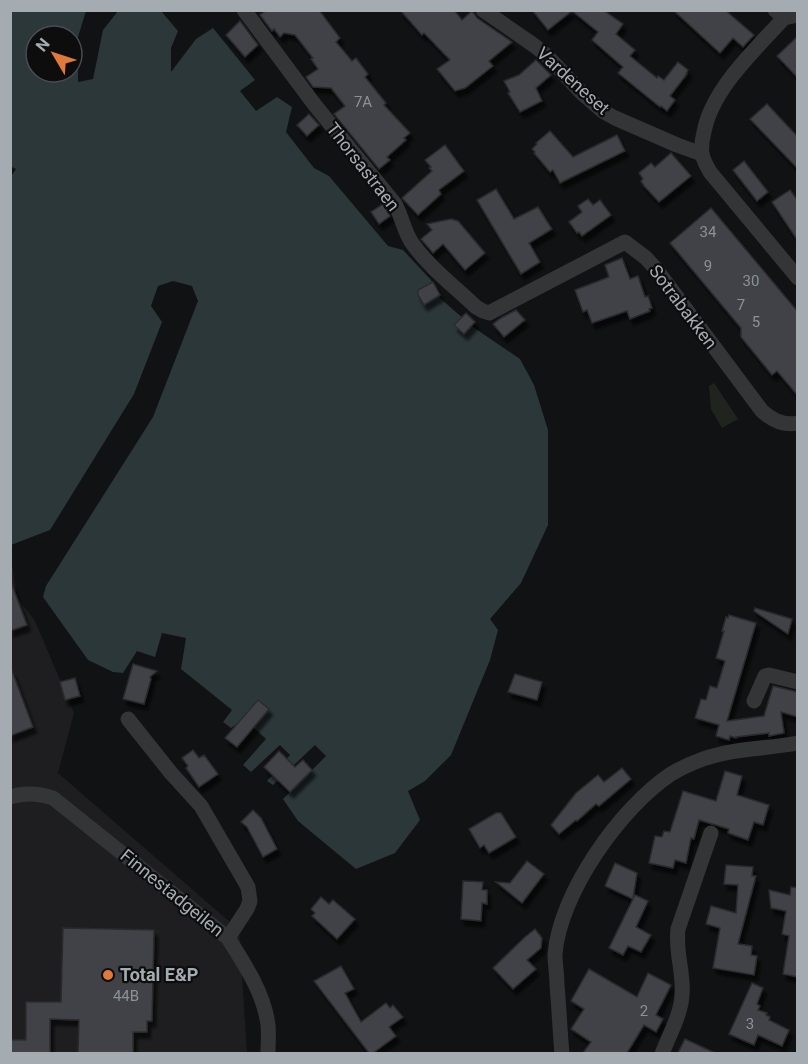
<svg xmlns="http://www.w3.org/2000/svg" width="808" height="1064" viewBox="0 0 808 1064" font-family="Roboto,sans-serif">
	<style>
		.built { fill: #1e1e20 }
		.green { fill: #1f251e }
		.water { fill: #2c373a; fill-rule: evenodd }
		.building { fill: #414346; stroke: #2c2c2f; stroke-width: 1.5; filter: url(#shadow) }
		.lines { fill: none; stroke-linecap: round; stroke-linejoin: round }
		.minor { stroke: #333537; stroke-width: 15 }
		.poi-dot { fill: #e07a3c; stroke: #0d0d0e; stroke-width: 2 }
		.labels { text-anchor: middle; stroke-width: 4.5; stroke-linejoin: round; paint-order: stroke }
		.number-label { font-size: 15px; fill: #8b9297 }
		.street-label { font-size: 18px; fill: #a4acb2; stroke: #0d0d0e }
		.poi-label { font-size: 18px; font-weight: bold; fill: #a4acb2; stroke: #0d0d0e; text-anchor: start }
	</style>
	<defs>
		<filter id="shadow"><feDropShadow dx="3.5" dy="6" stdDeviation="1.5" flood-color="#0009"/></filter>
	</defs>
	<rect width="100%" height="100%" fill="#111213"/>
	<polygon class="built" points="13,568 16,596 35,621 74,713 58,773 239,930 247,1053 11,1053 10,569"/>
	<polygon class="green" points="714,383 738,419 722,428 711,409 709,386"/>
	<path class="water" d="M 11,11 L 86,11 L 78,37 L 78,82 L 93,79 L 103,30 L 118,11 L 161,11 L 178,31 L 171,48 L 171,72 L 196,39 L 213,28 L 255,80 L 240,91 L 256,111 L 277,97 L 292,107 L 286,132 L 314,168 L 329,176 L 388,246 L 403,250 L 431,280 L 441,299 L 473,327 L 520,359 L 534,385 L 548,430 L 548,525 L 521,583 L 490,619 L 498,630 L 490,660 L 451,755 L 425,781 L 408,791 L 420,820 L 395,853 L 356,869 L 298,821 L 283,799 L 326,756 L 315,745 L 273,785 L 267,781 L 290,755 L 280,745 L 251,772 L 243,765 L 266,739 L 244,719 L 231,728 L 223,722 L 232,710 L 181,669 L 186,638 L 162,633 L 155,657 L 137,651 L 123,673 L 113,672 L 88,660 L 43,597 L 46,586 L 153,417 L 198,301 L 192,286 L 173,281 L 158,286 L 151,306 L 162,322 L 134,394 L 50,530 L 11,545 L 10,178 L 16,169 L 10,166 ZM 36,36 L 72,36 L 72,72 L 36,72 Z"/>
	<g class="building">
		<polygon points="267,10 319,10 340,38 336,42 352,61 356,58 368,74 365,77 386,103 384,105 410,133 404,138 406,140 387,157 390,160 379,169 334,114 345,106 331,88 313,87 306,77 318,69 311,59 313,58 295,35 284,33 280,37 274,29 272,31 260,15"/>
		<polygon points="400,10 454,10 462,20 472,11 477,18 512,42 489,61 493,66 465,88 455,91 437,69 450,60 424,33 422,35"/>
		<polygon points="532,10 603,10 623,24 616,34 635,50 630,56 657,78 658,76 664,80 678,62 688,70 686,74 687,74 670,96 675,100 667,111 661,106 660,107 618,73 623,67 592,40 598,32 572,11 548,30"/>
		<polygon points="673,10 725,10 754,35 743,47 733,38 720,53"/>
		<polygon points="240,21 258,45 245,57 226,35"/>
		<polygon points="798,36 798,78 777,56"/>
		<polygon points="536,60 551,75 536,88 542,101 520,112 508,93 510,92 504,81 519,75"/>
		<polygon points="767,104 798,137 798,169 750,119"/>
		<polygon points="309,114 319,125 307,136 297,125"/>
		<polygon points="550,131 573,157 617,135 625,151 560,183 553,170 550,172 534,153 535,152 532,149 537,144 536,143"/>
		<polygon points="445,145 464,171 439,190 441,194 418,215 402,198 432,171 429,168 431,167 425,160"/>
		<polygon points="671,153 691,176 659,202 644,186 641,181 643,179 639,173 651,163 655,167"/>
		<polygon points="744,161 768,192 757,201 733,170"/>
		<polygon points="496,189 514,219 538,207 552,229 529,243 540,262 521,274 477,200"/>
		<polygon points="790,190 798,201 798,241 772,202"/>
		<polygon points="588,199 593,205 600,200 611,215 582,236 579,232 577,233 569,222 582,212 578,206"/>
		<polygon points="383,204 390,216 379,224 371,212"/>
		<polygon points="711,208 798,312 798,396 777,371 772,375 741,337 741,328 670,243"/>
		<polygon points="451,219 458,221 485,253 465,270 443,244 433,253 421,239 432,230 427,224"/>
		<polygon points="622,258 630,279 638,276 645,297 648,296 652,308 649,309 650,311 630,319 627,311 592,323 587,310 583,312 575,290 609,277 605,265"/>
		<polygon points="433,282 440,295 424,305 418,295 418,290"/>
		<polygon points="516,310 525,320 504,337 493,324 501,318"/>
		<polygon points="466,313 475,322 464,334 454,325"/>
		<polygon points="10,585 12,585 27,625 10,631"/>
		<polygon points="755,608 792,619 788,634 754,611"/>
		<polygon points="729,615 756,623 727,721 764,716 773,686 798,692 798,717 781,712 784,733 769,736 769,733 736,737 736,738 730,736 729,740 716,736 719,725 695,718 701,699 706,700 710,686 717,688 725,661 716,658 724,631 722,631 726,617 728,618"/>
		<polygon points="133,664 157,671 150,677 151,679 144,704 123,699"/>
		<polygon points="10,671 12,671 33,727 10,736"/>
		<polygon points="515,674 542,682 537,700 508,692"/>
		<polygon points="75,678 80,696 65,700 60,682"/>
		<polygon points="258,700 269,709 237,747 225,738"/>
		<polygon points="193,750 199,758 204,755 218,774 199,787 186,768 188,766 182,758"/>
		<polygon points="279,751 295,767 303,760 312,770 290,792 264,767"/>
		<polygon points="622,768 631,779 599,806 596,804 577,821 576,820 559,834 551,825 576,793 598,775 604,782"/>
		<polygon points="725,771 742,776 737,795 769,805 763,825 754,822 748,840 728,833 729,829 699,820 694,839 691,838 686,863 675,860 673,868 649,863 655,836 662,837 664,831 670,832 683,791 716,801"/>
		<polygon points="253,810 261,818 277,849 263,857 247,827 241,822"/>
		<polygon points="496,813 501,813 516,837 489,853 484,845 480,848 469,829"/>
		<polygon points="527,861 544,874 522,903 496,882 510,883"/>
		<polygon points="615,863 637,873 633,898 635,895 648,901 636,927 651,935 641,952 628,946 623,955 609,948 633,899 605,886"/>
		<polygon points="726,865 753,867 752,876 756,876 738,944 752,946 751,955 757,956 754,975 713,968 720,928 706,924 711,906 736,913 738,885 724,884"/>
		<polygon points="463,881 483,882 482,890 487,890 487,904 482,903 481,921 461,919"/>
		<polygon points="791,887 798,888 798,977 783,974 789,936 782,934 786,911 771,908 769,890 790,895"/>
		<polygon points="321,897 329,904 333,900 355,919 337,939 312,916 315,913 311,909"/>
		<polygon points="63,928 154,930 152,1021 147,1021 147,1032 133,1032 133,1053 78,1053 79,1020 50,1019 50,1053 10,1053 10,1040 26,1040 26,1002 61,1002"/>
		<polygon points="535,929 542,938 541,948 527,960 536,969 513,989 493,968 525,937"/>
		<polygon points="341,966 354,989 345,993 361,1022 386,1003 390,1008 393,1005 403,1017 389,1027 396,1036 373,1053 369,1053 314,981"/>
		<polygon points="589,969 637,997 648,973 671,985 656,1015 663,1019 656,1032 644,1025 627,1053 583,1053 591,1042 571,1029 584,1009 571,1001"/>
		<polygon points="752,983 763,988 757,1004 760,1006 758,1010 767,1013 766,1015 770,1017 769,1020 789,1030 782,1046 758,1035 754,1045 729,1034"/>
		<polygon points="685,1039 715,1053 678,1053"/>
	</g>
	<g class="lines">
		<g class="minor">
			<path d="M 244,10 L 314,104 L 395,204 C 402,217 404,231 412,243 C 429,267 455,287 476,307 L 483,311 L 489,313 L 625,242 L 646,258 L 656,269 L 762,411 C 772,420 784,426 798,423"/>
			<polyline points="483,10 535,46 546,55 582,93 604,112 615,118 677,145 702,154"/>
			<polyline points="775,10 784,18 798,15"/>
			<path d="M 784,18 C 755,50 712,89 704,132 C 702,140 701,148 702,155 C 704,161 707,167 710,172 L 798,278"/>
			<polyline points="754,701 765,676 769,675 798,682"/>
			<polyline points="128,719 171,773 201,806 248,887 250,901 247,909 228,938"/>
			<path d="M 10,797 C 25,792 38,793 53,798 L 228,938 C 245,965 264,993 268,1025 C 269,1034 268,1044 268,1054"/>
			<path d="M 562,1054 C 560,1031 559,1008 557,985 C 557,975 555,964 555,954 C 560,893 620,808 671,774 C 681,768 692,763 703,759 C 734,748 766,749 798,743"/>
			<path d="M 662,1054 C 669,1035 681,1015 682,995 C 684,973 675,951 678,929 L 711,833"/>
		</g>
	</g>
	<circle class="poi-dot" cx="108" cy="975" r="6"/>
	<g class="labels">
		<g class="number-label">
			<text x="363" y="107">7A</text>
			<text x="708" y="237">34</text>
			<text x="708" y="271">9</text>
			<text x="751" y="286">30</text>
			<text x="741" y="310">7</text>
			<text x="756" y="327">5</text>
			<text x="126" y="1001">44B</text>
			<text x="644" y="1016">2</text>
			<text x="750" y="1029">3</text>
		</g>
		<g class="street-label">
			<text transform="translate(573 81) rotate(42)" y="6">Vardeneset</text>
			<text transform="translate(363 167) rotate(52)" y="6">Thorsastraen</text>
			<text transform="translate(683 307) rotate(53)" y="6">Sotrabakken</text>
			<text transform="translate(172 893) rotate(39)" y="6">Finnestadgeilen</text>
		</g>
		<g class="poi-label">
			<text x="120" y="981">Total E&amp;P</text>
		</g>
	</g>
	<rect width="808" height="1064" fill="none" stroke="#a4acb2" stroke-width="24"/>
	<g transform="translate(54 54) rotate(309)"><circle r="28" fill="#0d0d0e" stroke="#494d50" stroke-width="1.5"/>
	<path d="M0-4.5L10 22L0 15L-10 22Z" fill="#e07a3c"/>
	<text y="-9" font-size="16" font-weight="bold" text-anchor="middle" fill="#a4acb2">N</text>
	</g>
</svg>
